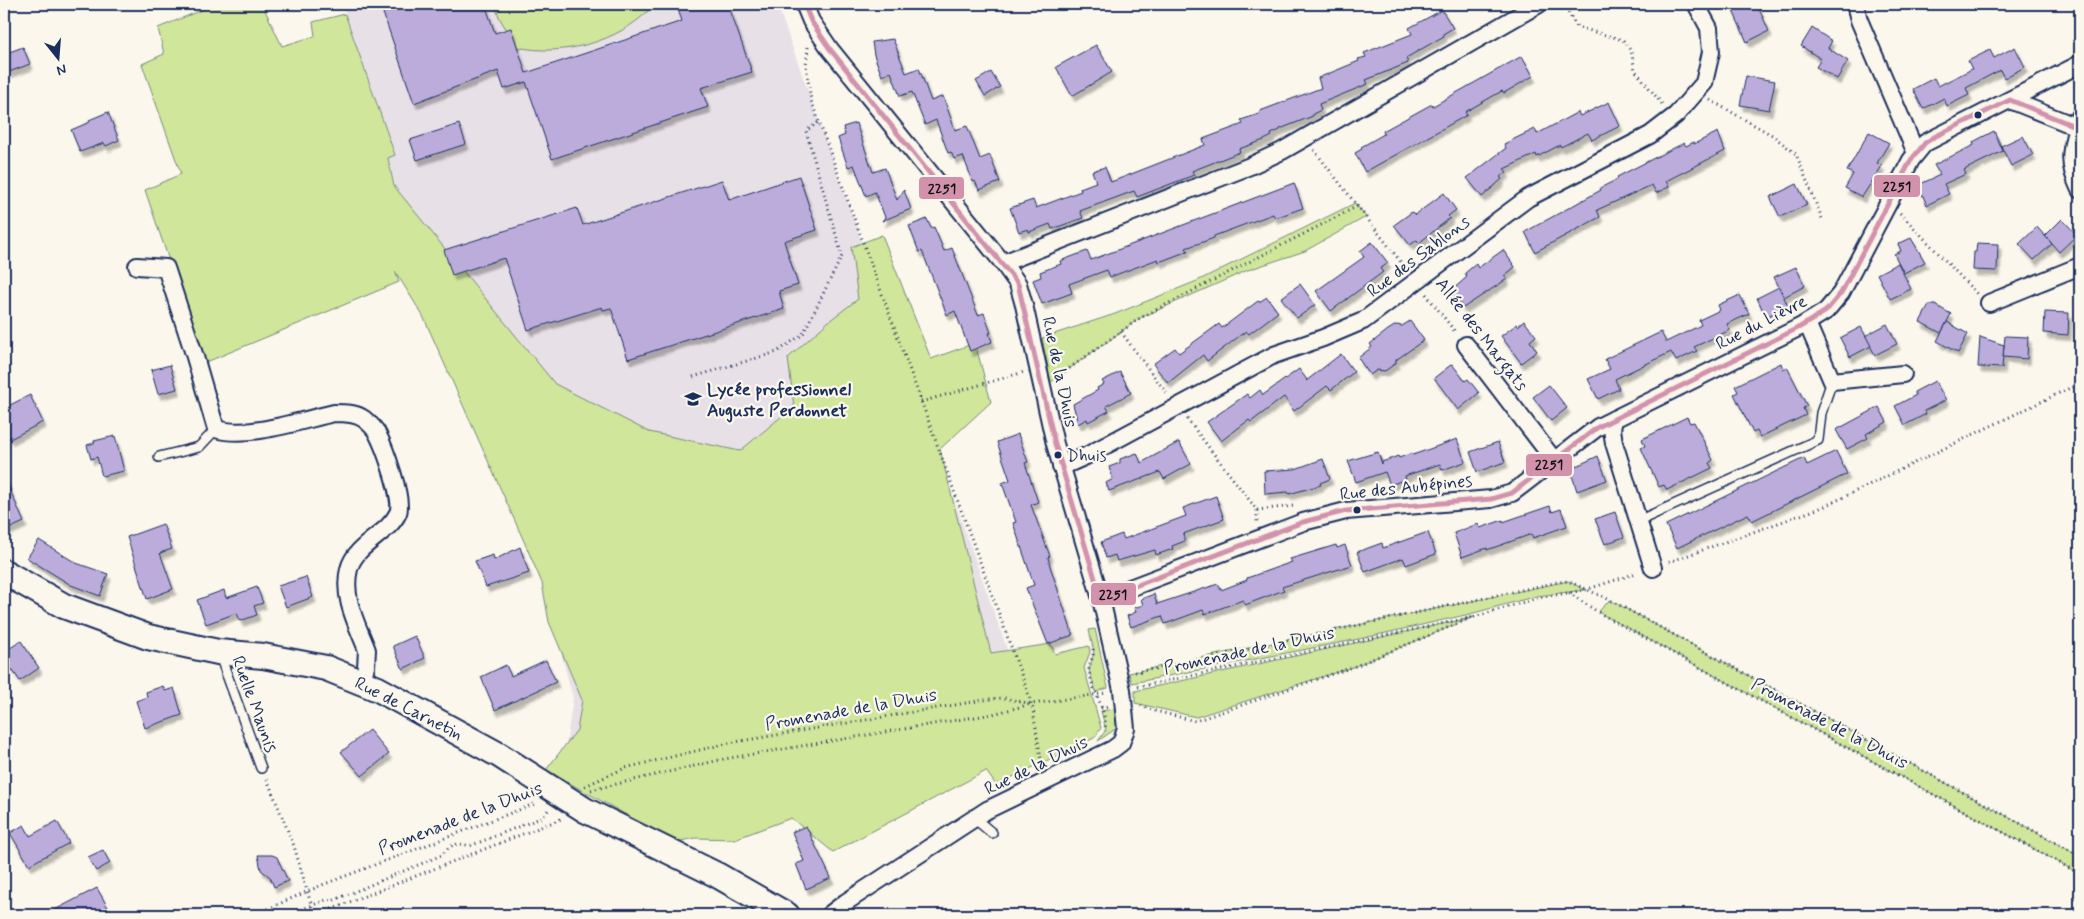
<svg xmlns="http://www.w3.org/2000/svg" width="2084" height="919" viewBox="0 0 2084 919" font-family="Mynerve,sans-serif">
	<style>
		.built { fill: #e8e0e7 }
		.green { fill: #d0e69b; stroke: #768a7c }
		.building { fill: #bcacdc; stroke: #1b2f5e; filter: url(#shadow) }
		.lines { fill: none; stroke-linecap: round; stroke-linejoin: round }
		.lane-casing { stroke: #1b2f5e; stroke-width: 12 }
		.street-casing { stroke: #1b2f5e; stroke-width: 20 }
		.secondary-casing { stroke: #1b2f5e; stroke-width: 28 }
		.path { stroke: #1b2f5e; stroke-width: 3; stroke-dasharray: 1 4; stroke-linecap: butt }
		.lane { stroke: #fbf7ec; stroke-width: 9 }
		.street { stroke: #fbf7ec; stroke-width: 16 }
		.secondary { stroke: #fbf7ec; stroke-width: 24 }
		.bus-1-casing { stroke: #fbf7ec; stroke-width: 9 }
		.bus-1 { stroke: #d392ac; stroke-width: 5 }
		.bus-dot { fill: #1b2f5e; stroke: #fbf7ec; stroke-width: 2 }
		.labels { text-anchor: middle; stroke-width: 4.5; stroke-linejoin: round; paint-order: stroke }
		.bus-label { font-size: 17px; fill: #1b2f5e; stroke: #fbf7ec; text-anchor: start }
		.street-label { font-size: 18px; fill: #1b2f5e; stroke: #fbf7ec }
		.poi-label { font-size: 18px; font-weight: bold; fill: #1b2f5e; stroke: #fbf7ec; text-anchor: start }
		.line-badge { stroke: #fbf7ec; stroke-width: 2 }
		.pale-badge-label { font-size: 14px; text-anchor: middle; font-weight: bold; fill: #111 }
	</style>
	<defs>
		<filter id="shadow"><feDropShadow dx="3" dy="5.5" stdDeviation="1" flood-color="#0004"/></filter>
	</defs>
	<rect width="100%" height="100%" fill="#fbf7ec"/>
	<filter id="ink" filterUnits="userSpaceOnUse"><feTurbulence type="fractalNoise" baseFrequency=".02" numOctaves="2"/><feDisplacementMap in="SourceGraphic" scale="10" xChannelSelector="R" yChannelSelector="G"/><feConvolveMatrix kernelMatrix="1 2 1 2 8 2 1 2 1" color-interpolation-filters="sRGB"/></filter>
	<g filter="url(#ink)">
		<polygon class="built" points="342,4 777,4 1021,688 649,752 560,786 573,698 532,544 405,253 395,186 388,157 395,154"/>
		<g class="green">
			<polygon points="216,4 262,4 282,46 315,36 313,22 345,14 395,155 388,158 394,186 555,384 649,432 740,451 794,406 788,358 829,321 858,299 851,247 882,235 931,359 975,343 991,402 940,449 991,653 1051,644 1055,654 1089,646 1090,652 1084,668 1101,728 1094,738 996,785 986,771 833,852 791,818 735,839 696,838 675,842 546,770 577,730 582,700 549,622 542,583 523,539 423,316 395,271 399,282 204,363 145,190 181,174 142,64 164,54 158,28"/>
			<path d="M 494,4 L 650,4 L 651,8 C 619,42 562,57 517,47 L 500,19 Z"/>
			<polygon points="1355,203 1366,217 1305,251 1248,270 1140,318 1051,382 1042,338 1115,314 1197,281"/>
			<polygon points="1568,581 1585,590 1537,596 1470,614 1359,639 1132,683 1129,673"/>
			<polygon points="1610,600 2080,856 2080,874 1598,612"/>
			<polygon points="1474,617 1353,667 1196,717 1135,703 1135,691"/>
			<polygon points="1095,629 1108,688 1096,692 1089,670 1094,652 1089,630"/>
			<polygon points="1114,709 1117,728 1098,741 1106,730 1101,711"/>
		</g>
		<g class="building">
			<polygon points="380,4 485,4 495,33 511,28 526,73 682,21 676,4 728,4 752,72 701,88 708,107 552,159 526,82 504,89 498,71 414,103"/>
			<polygon points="1730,4 1757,4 1769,31 1747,42"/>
			<polygon points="1442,10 1453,28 1443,34 1444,36 1406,58 1408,63 1366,80 1368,84 1319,104 1321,110 1313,114 1313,116 1280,129 1280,130 1271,134 1272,136 1264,140 1239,149 1240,152 1192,171 1194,175 1137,197 1134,191 1080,211 1083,218 1052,229 1050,224 1029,232 1028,229 1019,232 1010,208 1033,200 1036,208 1081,191 1080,188 1096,182 1092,171 1105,167 1111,182 1205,145 1203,139 1243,124 1241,120 1259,114 1260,111 1321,88 1318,78 1359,61 1358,59 1366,57 1364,53 1412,34 1409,28"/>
			<polygon points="1812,28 1832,41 1828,48 1848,61 1837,79 1816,67 1821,59 1801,46"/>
			<polygon points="893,39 906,73 919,68 931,101 943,96 955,130 967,126 980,159 990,155 1000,182 979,190 975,181 973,182 963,156 954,159 951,152 948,153 936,120 925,125 912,92 900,96 891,72 882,76 874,55 872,42"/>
			<polygon points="1096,45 1112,72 1072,96 1056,67"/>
			<polygon points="23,47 30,64 9,72 4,61 4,54"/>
			<polygon points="2015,47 2025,67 2004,78 2000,70 1966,88 1969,95 1947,106 1944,98 1923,109 1913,89 1934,78 1938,86 1972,69 1968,61 1990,50 1994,58"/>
			<polygon points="1522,56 1533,76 1504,93 1502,91 1465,112 1467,115 1365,172 1355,153 1362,149 1361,147 1384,134 1383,131 1432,104 1433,106"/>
			<polygon points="991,72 1000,87 985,96 976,81"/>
			<polygon points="1746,76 1775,81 1769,110 1740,105"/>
			<polygon points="1609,102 1620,126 1592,140 1588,133 1561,147 1560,145 1537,157 1536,154 1504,169 1507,172 1500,177 1502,179 1482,197 1467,178 1506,148 1504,144 1535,129 1537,134 1578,112 1580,116"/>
			<polygon points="108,112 119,140 106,146 104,143 80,152 71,130 90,122 89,120"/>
			<polygon points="856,123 873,172 885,168 897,200 904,190 911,209 882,221 885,217 875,192 866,196 854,165 848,167 838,138 845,135 843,127"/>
			<polygon points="459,124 466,144 417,160 410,140"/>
			<polygon points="1994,131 2003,151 1964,170 1966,174 1944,184 1949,194 1927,205 1918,185 1940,175 1934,165 1974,145 1973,142"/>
			<polygon points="1718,132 1725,151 1666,181 1669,187 1656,193 1652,185 1597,210 1600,217 1535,252 1525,232 1601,190 1600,188 1618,179 1617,177 1664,153 1684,143 1686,146 1694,142 1694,144"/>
			<polygon points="1869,132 1889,143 1877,163 1882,166 1862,197 1845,188 1853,174 1847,171"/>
			<polygon points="2023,136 2033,155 2011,166 2001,146"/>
			<polygon points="799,176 817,230 784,241 798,285 779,291 784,309 628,359 611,308 603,310 602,307 528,330 504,258 452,275 444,250 577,208 583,225 722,180 729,200"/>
			<polygon points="1294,183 1303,208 1275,218 1273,214 1214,236 1214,238 1186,248 1188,251 1159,262 1158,259 1110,277 1107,270 1069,284 1072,293 1042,304 1033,280 1041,277 1040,272 1061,264 1060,261 1087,251 1091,260"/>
			<polygon points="1797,184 1807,205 1780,217 1770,197"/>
			<polygon points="1444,193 1456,210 1448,216 1450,218 1419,243 1417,240 1410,245 1394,225 1412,212 1415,215"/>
			<polygon points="927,219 931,228 934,227 944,251 952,248 978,315 984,313 991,333 989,333 992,342 970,351 955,311 947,315 922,251 919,252 909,226"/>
			<polygon points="2062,219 2077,235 2059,252 2045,236"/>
			<polygon points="2037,227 2052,244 2034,260 2019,244"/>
			<polygon points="1911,238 1925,262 1904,273 1894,254 1901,251 1898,244"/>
			<polygon points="1372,242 1388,263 1380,269 1383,272 1331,311 1316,291 1364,257 1360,251"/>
			<polygon points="1977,243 1998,244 1997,271 1973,270 1974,252 1976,252"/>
			<polygon points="1503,250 1515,267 1504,276 1507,279 1463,308 1451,291 1467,277 1465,273 1476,264 1478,268"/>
			<polygon points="1898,263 1911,289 1890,299 1877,274"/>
			<polygon points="1796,267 1805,286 1784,297 1774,277"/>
			<polygon points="1300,284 1315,305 1297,318 1281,298"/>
			<polygon points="1779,287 1788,306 1766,317 1757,298"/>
			<polygon points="1740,295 1749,314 1727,324 1730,330 1694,347 1697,351 1676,361 1671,352 1615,379 1619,389 1598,399 1588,379 1610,369 1605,359 1661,332 1666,342 1701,325 1699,320 1720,310 1718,305"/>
			<polygon points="1267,297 1278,312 1249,334 1246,331 1207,361 1203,355 1168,383 1153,364 1175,348 1179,353 1219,324 1222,328 1258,301 1259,302"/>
			<polygon points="1929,305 1935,305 1951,314 1941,333 1920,322"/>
			<polygon points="2045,312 2069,313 2068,335 2044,333"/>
			<polygon points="1410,321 1424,340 1396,360 1396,363 1385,371 1377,370 1370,375 1358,358 1372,347 1370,344 1388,330 1396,325 1402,326"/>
			<polygon points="1524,321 1536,336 1530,341 1537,351 1521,363 1501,336 1517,324 1518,326"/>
			<polygon points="1947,322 1968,334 1958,353 1937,341"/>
			<polygon points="1887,324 1897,344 1875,355 1865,336"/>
			<polygon points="1861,327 1871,346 1850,357 1840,338"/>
			<polygon points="2005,336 2028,337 2027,359 2003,357"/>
			<polygon points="1980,337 2004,345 2002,368 1978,367"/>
			<polygon points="1341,354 1354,372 1331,390 1327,386 1294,411 1284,397 1251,422 1249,420 1221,441 1207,422 1247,394 1250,398 1260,390 1263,395 1299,369 1307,380 1306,381"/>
			<polygon points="1781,363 1783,369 1787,367 1807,406 1803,408 1806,415 1760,437 1757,431 1753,433 1734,394 1738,392 1735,386"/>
			<polygon points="1452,364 1465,381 1468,379 1479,393 1458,410 1434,378"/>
			<polygon points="170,365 177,389 158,394 151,370"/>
			<polygon points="1120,372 1131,393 1106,406 1109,411 1088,422 1087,419 1078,424 1073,404 1098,390 1097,388 1104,384 1102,381"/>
			<polygon points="1935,381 1946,400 1924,411 1926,414 1905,425 1895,406 1916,395 1914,392"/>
			<polygon points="1549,385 1567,408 1551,421 1533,397"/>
			<polygon points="30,395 43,422 10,439 4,427 4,408"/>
			<polygon points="1879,407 1887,422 1866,434 1868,438 1847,449 1836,430"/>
			<polygon points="1687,417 1690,423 1694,422 1713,460 1709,463 1712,468 1667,490 1664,485 1659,487 1641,448 1645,446 1642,439"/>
			<polygon points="1018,434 1028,462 1025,463 1038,502 1031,505 1050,556 1048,557 1050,566 1073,635 1048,644 1026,588 1034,585 1013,523 1016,522 1002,483 1010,480 997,442"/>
			<polygon points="115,436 124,471 102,476 97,457 91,459 87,445 94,443 94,441"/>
			<polygon points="1457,439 1465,462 1442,470 1440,464 1405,476 1406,479 1390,485 1385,472 1356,482 1348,461 1378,452 1382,464 1382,462 1398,456 1399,458 1412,453 1413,455"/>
			<polygon points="1179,442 1191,464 1164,479 1160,472 1109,491 1106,483 1113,479 1109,467 1120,463 1120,459 1137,453 1141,463"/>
			<polygon points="1498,442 1505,462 1477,472 1470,452"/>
			<polygon points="1836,451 1847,474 1752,521 1748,514 1677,548 1666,525 1804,458 1807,465"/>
			<polygon points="1598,456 1607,480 1577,491 1570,469"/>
			<polygon points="1323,459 1330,479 1320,483 1321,485 1289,494 1288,492 1265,494 1264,471 1295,469"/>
			<polygon points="4,476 24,522 4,531"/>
			<polygon points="1216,496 1224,519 1183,534 1185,541 1172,546 1173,549 1156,555 1155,550 1117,561 1115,555 1106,558 1101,542 1122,534 1124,539 1186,516 1183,508"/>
			<polygon points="1550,506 1552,512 1561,509 1567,526 1533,538 1532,534 1487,550 1487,548 1462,557 1454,533 1478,524 1480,528 1503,520 1503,522"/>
			<polygon points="1615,512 1624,537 1605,544 1595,519"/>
			<polygon points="163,524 172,549 160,553 173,589 147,599 127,537"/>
			<polygon points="1428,532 1436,554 1406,565 1403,558 1365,572 1357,552 1382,543 1383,548"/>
			<polygon points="39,540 76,563 108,574 100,596 71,585 27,558"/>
			<polygon points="1336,545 1337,548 1345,545 1352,565 1282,587 1284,590 1245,605 1243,600 1205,614 1203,610 1165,624 1162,616 1131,627 1127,616 1136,612 1134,608 1143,605 1141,599 1154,594 1157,604 1218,584 1221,590 1247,580 1247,578 1292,562 1290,559"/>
			<polygon points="520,547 529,573 486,587 475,561 493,555 494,560"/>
			<polygon points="306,577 313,597 286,607 278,586"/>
			<polygon points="257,587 263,603 254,606 257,615 240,621 237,613 206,624 197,600 224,590 226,598"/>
			<polygon points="415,636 425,658 403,669 393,646"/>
			<polygon points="21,641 39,668 20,681 4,658 4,652"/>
			<polygon points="546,660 556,682 495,710 481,677 506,665 511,676"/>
			<polygon points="163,686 165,691 174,688 182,715 145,728 136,701 147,697 146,692"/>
			<polygon points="369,730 389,754 362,776 341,752"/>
			<polygon points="57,821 69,843 29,865 10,833 24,825 30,836"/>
			<polygon points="806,826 831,878 806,889 796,864 804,861 792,832"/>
			<polygon points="103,850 110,863 96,871 88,857"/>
			<polygon points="258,855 272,855 277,857 288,881 274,887 270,877 261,870"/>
			<polygon points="97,888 112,915 45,915"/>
		</g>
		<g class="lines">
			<g class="lane-casing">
				<g id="lane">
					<polyline points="159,457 199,447 216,429"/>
					<polyline points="1638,521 1818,440 1821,413 1832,381"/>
					<polyline points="219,653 261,768"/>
					<polyline points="974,818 992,833"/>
				</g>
			</g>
			<g class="street-casing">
				<g id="street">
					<polyline points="804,4 811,21 830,49 1003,263 1018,284 1024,305 1055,444 1101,599 1122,690 1126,729 1121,743 1113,749 987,810 846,902 829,915"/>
					<polyline points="1855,4 1859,20 1916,153"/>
					<polyline points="2010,100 2077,127"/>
					<path d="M 2080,116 C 2072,147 2065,159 2080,190"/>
					<polyline points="1003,263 1250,166 1282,151 1539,4"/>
					<path d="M 137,266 L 166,268 L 195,357 L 216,429 C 248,439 302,420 334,413 C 344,413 356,413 364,419 C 369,423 374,427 377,433 C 384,446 404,500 398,513 C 387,536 356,543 349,569 C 342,598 357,624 367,650 L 366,667 L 361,682"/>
					<polyline points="1989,303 2080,266"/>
					<polyline points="1807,323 1832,381 1903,374"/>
					<polyline points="1466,345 1554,460"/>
					<polyline points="1614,419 1612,429 1614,443 1653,568"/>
					<polyline points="1061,467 1086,456 1274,355 1323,338 1363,321 1528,198 1650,135 1676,115 1704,83 1711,52 1709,28 1696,4"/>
					<polyline points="1101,599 1303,522 1346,511 1491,499 1512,493 1598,427 1800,327 1826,311 1841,293 1911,160 1925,143 2080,64"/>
				</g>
			</g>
			<g class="secondary-casing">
				<polyline id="secondary" points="4,572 64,606 148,637 218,652 263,656 326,668 378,689 499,755 585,810 717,875 787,915"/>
			</g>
			<g class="path">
				<polyline points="1563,4 1577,27 1623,40 1631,51 1635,70 1662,104"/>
				<polyline points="808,47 806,65 811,100 1032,704 1042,765"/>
				<polyline points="1710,100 1772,135 1796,154 1823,221"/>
				<polyline points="1314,150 1407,270"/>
				<polyline points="1900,213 1977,294"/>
				<polyline points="1426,294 1456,333"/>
				<polyline points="1121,332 1168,395"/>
				<polyline points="693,377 777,352 803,334 842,256 806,131 819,122"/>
				<polyline points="1057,377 1140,318 1358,206"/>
				<polyline points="921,402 1024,372"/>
				<polyline points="1187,419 1257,510 1257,522"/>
				<polyline points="1257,510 1293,506"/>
				<polyline points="1669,562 1823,507 2080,383"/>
				<polyline points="1569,593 1601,614 2080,874"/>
				<polyline points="1474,617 1538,598 1585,590 1637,573"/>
				<path d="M 1093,649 C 1095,657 1088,664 1089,671 C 1092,691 1108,712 1105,731"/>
				<polyline points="1135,672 1171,666 1558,582 1568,581 1610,600 2080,856"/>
				<polyline points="1138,687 1474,617"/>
				<polyline points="1141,705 1148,709 1195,721 1353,667 1466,620"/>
				<polyline points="1101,708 1109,706"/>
				<polyline points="267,779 294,846 313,911 319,914 561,819"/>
				<polyline points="585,786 625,768 729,743 990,699 1004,698 1032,704 1107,693"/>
				<polyline points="591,790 724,759 993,714 1031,704"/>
				<polyline points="254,915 322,885 537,803"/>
				<path d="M 287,915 L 326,900 L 332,901 L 442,855 C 451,844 456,842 470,846 L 543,817 L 548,810"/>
			</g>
			<use href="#lane" class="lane"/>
			<use href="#street" class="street"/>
			<use href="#secondary" class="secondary"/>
			<g class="bus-1-casing">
				<polyline id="bus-1" points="804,4 811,21 830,49 1018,284 1055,444 1101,599 1303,522 1346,511 1491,499 1512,493 1598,427 1800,327 1826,311 1841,293 1911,160 1925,143 1934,137 2010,100 2077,127 2080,116"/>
			</g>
			<use href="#bus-1" class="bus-1"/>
		</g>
	</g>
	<defs>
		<g id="school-bare" transform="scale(1.35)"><path d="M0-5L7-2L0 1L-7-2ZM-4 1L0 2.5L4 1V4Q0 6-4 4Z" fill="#1b2f5e" stroke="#fbf7ec" stroke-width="2.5" paint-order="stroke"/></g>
	</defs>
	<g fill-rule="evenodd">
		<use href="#school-bare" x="693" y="399"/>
	</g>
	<g class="bus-dot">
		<circle cx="1978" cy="115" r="4.5"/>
		<circle cx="1058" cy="455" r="4.5"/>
		<circle cx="1357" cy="510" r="4.5"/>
	</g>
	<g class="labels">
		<g class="bus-label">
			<text x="1067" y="461">Dhuis</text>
		</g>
		<g class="street-label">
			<text transform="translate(1418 256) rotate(-37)" y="6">Rue des Sablons</text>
			<text transform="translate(1761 322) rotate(-27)" y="6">Rue du Lièvre</text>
			<text transform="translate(1482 334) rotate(52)" y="6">Allée des Margats</text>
			<text transform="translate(1060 372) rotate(78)" y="6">Rue de la Dhuis</text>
			<text transform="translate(1406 487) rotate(-6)" y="6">Rue des Aubépines</text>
			<text transform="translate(1249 650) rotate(-12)" y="6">Promenade de la Dhuis</text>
			<text transform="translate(255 704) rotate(70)" y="6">Ruelle Maunis</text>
			<text transform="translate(409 708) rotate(27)" y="6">Rue de Carnetin</text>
			<text transform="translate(851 709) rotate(-10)" y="6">Promenade de la Dhuis</text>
			<text transform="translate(1830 723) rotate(28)" y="6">Promenade de la Dhuis</text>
			<text transform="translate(1036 765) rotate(-26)" y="6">Rue de la Dhuis</text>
			<text transform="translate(460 818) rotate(-21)" y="6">Promenade de la Dhuis</text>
		</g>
		<g class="poi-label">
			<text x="707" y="395">Lycée professionnel<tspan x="707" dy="21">Auguste Perdonnet</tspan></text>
		</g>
	</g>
	<g class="line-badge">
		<rect x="1873" y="174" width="48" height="24" rx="5" fill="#d392ac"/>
		<rect x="918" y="176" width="47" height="24" rx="5" fill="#d392ac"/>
		<rect x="1525" y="453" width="48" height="24" rx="5" fill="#d392ac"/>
		<rect x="1090" y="582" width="47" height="24" rx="5" fill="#d392ac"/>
	</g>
	<g class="pale-badge-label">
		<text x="1897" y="191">2251</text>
		<text x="942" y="193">2251</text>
		<text x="1549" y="469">2251</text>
		<text x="1113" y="599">2251</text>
	</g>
	<rect width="2084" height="919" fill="none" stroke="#fbf7ec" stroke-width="20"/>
	<rect x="10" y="10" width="2064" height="899" fill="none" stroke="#1b2f5e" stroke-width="2" filter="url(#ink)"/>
	<g transform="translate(58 58) rotate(163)" stroke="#fbf7ec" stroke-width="4" paint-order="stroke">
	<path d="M0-4L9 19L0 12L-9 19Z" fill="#1b2f5e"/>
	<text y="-8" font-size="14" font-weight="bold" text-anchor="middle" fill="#1b2f5e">N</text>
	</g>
</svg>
